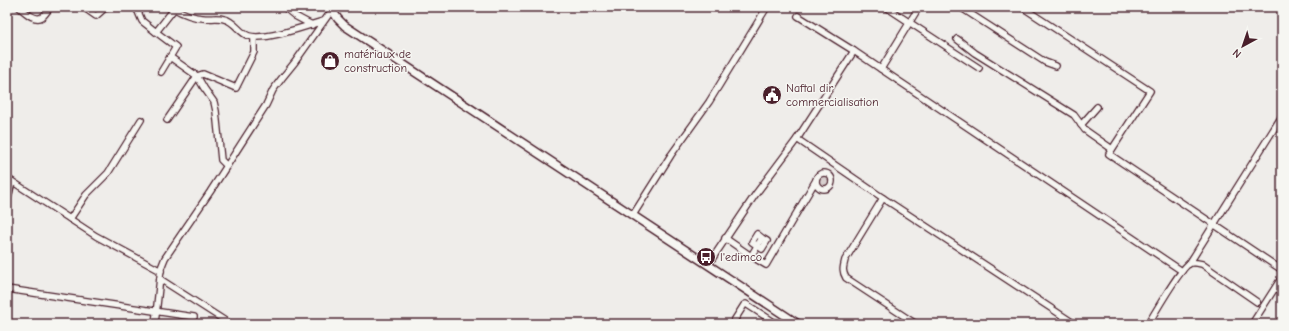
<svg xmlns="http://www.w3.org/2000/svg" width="1289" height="331" viewBox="0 0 1289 331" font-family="'Comic Neue',sans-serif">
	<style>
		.green { fill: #d7cfce; stroke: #90777c }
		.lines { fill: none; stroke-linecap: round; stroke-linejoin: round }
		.minor-casing { stroke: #4a1f2b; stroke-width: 8 }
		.major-casing { stroke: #4a1f2b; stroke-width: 10 }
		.minor { stroke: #f6f6f2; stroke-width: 5.5 }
		.major { stroke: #f6f6f2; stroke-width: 7 }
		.labels { text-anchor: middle; stroke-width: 3; stroke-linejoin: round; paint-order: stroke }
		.poi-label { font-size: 12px; fill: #4a1f2b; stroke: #f6f6f2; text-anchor: start }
	</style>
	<rect width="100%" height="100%" fill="#efedea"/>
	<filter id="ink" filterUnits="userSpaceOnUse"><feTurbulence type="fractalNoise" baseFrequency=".025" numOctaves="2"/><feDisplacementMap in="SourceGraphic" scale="8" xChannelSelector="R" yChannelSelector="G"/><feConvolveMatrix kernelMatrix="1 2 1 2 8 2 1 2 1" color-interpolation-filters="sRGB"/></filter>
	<g filter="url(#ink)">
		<circle class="green" cx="824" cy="181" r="4.5"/>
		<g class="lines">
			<g class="minor-casing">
				<g id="minor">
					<path d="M 19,7 C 24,11 35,22 42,17 C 45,15 48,10 50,7"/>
					<polyline points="83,7 96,16 106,7"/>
					<polyline points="136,7 142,21 156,32 174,9"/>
					<path d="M 171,7 C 180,12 193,18 203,18 C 210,19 218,17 224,19 C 235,21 239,33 249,36 C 265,41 307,26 323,21"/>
					<polyline points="284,7 295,16 312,25"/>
					<polyline points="886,7 979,68"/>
					<polyline points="960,7 1045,62 1056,66"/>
					<polyline points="1022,7 1150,91 1109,154 1282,270"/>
					<polyline points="798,16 854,51 1182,271"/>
					<polyline points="156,32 176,47 161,72"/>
					<polyline points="957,39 975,53 1074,115 1085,130 1112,149"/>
					<polyline points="881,69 919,7"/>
					<polyline points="167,120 197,76 170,57"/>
					<polyline points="1081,125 1097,107"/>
					<polyline points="797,139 883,198 1075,324"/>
					<polyline points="227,166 221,160 216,111 214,102 204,88 197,76 203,74 236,88 254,52 254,37"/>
					<circle cx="824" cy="181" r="8"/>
					<polyline points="7,178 96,236 161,271"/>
					<path d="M 883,198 L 845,260 C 843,268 842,271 846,278 L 916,324"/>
					<polyline points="7,202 12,182"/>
					<polyline points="633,215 671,155 709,102 767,7"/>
					<polyline points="70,219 86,195 108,173 141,120"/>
					<polyline points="725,238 751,256 766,265 816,180"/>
					<polyline points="751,256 762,238 757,234 752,242 762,249 767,241 762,238"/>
					<polyline points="1189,264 1282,116"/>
					<polyline points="708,265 755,195 797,139 854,51"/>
					<polyline points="160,279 230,324"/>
					<polyline points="7,289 194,317"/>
					<polyline points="155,324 161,268 165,258 210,192 266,105 273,90 282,78 295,62 332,10"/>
					<polyline points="732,324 744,305 746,304 777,324"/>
					<path d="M 1148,324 C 1155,313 1180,268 1190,263 C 1194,262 1198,263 1202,264 L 1257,302"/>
					<polyline points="1252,324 1282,277"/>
				</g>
			</g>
			<g class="major-casing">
				<polyline id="major" points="330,7 338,19 345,26 798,324"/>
			</g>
			<use href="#minor" class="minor"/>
			<use href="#major" class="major"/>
		</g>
	</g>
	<defs>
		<g id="shop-disc" transform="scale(1)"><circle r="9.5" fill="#4a1f2b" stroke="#f6f6f2"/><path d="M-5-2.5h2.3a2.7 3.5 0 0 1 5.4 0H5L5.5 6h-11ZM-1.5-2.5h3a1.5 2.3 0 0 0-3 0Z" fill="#fff"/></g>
		<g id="civic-disc" transform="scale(1)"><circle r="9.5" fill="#4a1f2b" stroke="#f6f6f2"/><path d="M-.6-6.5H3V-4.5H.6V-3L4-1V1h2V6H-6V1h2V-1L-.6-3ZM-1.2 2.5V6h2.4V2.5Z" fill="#fff"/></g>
		<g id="bus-disc" transform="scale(1)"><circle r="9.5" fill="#4a1f2b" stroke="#f6f6f2"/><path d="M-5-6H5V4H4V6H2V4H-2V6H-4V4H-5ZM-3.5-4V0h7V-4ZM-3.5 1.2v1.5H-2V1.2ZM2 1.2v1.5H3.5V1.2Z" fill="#fff"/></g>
	</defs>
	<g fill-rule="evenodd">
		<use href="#shop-disc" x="330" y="61"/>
		<use href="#civic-disc" x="772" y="95"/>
		<use href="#bus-disc" x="706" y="257"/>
	</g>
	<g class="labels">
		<g class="poi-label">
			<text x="344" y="58">matériaux de<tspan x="344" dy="14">construction</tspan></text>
			<text x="786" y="92">Naftal dir<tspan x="786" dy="14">commercialisation</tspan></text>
			<text x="720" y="261">l'edimco</text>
		</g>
	</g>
	<rect width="1289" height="331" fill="none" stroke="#f6f6f2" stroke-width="24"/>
	<rect x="12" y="12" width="1265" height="307" fill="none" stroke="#4a1f2b" stroke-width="1.5" filter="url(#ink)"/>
	<g transform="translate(1243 46) rotate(220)" stroke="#f6f6f2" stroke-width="3" paint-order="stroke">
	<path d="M0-3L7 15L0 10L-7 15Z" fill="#4a1f2b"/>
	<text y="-6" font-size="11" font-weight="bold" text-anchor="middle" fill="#4a1f2b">N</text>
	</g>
</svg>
